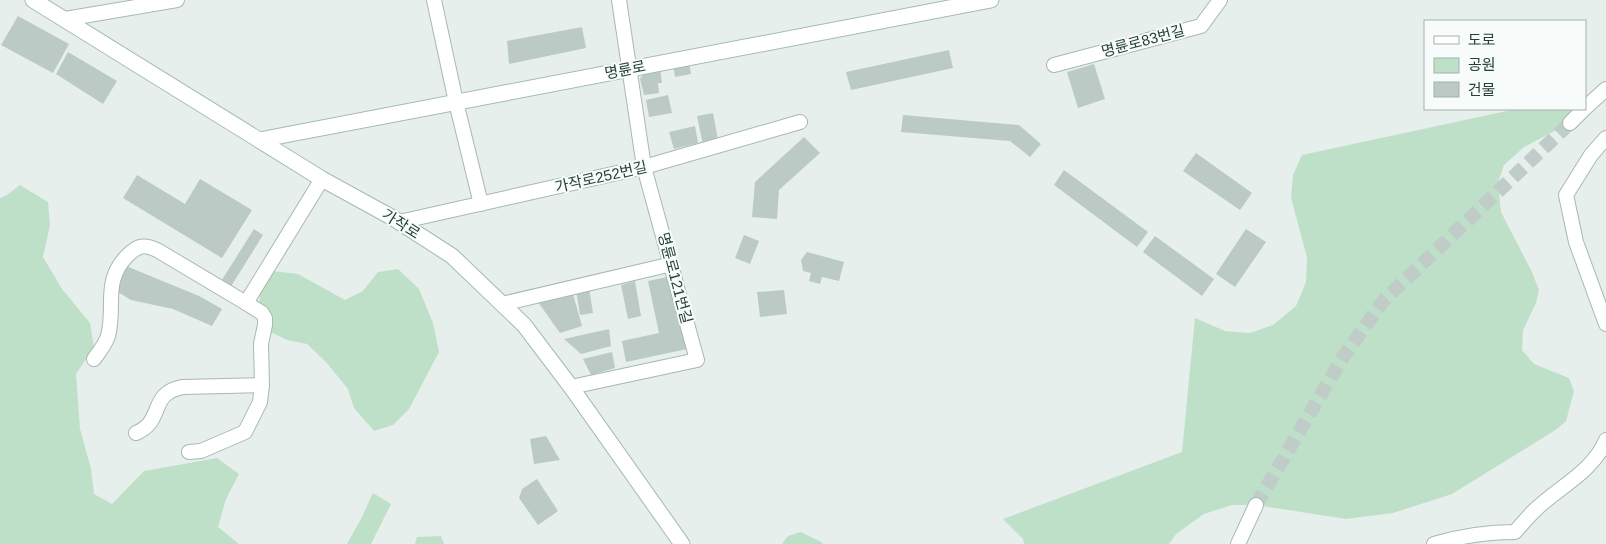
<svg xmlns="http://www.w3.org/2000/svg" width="1606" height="544" viewBox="0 0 1606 544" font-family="Arial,'Noto Sans KR',sans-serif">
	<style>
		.green { fill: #bfe0c8 }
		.building { fill: #bbcac4 }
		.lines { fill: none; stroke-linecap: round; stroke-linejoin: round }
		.street-tunnel { stroke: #bfccc8; stroke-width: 14; stroke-dasharray: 14 7; stroke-linecap: butt }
		.street-casing { stroke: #a8b8b2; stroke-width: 16 }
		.secondary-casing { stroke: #a4bbb3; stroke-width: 17 }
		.street { stroke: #fff; stroke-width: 14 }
		.secondary { stroke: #fff; stroke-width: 15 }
		.labels { text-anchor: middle; stroke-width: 4; stroke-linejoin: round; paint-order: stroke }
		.street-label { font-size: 15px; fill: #24423a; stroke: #f7fbf9 }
	</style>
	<rect width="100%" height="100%" fill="#e6efeb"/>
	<g class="green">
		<polygon points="1516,109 1574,109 1570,123 1524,147 1504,165 1498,183 1501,212 1532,272 1539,290 1536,303 1523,330 1522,350 1534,364 1569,378 1574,391 1566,421 1557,429 1452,494 1393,513 1346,519 1256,505 1232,505 1204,514 1176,534 1169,544 1024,544 1023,539 1003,519 1182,452 1195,318 1225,331 1250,333 1273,325 1296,306 1306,282 1307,257 1291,198 1293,175 1302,155"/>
		<polygon points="20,185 48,202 50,225 43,257 62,289 90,323 94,347 76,374 80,429 91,469 94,494 112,504 144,471 217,458 239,474 226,499 218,527 239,544 0,544 0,198 7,195"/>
		<polygon points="398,269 419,289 433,323 439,352 409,409 393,425 374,431 354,408 348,389 326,362 307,344 287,340 260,327 258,308 262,284 272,271 298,274 345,300 363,291 378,272"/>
		<polygon points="373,493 391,504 371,544 347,544 361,519"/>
		<polygon points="801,532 821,542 823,544 782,544 788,536"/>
		<polygon points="441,536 444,544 415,544 417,537"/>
	</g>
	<g class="building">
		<polygon points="18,16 69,44 53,73 1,45"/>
		<polygon points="582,27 586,48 509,64 507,41"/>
		<polygon points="949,50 953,68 851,90 846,72"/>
		<polygon points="68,52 117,81 103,104 56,74"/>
		<polygon points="689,62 691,74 675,77 673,64"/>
		<polygon points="1094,64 1105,99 1078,108 1067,72"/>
		<polygon points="660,68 662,83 658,83 659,93 644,95 640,79 645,71"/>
		<polygon points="668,95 672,113 649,117 646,100"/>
		<polygon points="713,113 718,140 703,145 697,116"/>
		<polygon points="903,115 1019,125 1041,144 1030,157 1010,141 901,132"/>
		<polygon points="695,126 698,143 674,149 669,132"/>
		<polygon points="804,137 820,153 779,190 777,219 752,217 755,182"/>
		<polygon points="1196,153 1252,193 1240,210 1183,171"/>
		<polygon points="1064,170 1148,232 1137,247 1054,185"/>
		<polygon points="137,175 185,204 200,179 252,210 222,258 123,198"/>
		<polygon points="254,229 263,235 230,288 220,283"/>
		<polygon points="1246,229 1266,242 1235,287 1216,274"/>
		<polygon points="744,235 759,241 750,264 735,258"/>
		<polygon points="1155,236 1214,279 1202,296 1143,252"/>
		<polygon points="807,252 844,262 839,281 822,277 820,284 809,281 811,273 803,271 801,260"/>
		<polygon points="126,266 199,296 222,309 212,326 173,309 131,300 113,289"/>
		<polygon points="672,276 687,349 626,362 622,341 659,333 648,281"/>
		<polygon points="635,281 641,316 628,319 621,285"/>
		<polygon points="589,288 593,313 580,315 576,290"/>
		<polygon points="784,290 787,314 760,317 757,292"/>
		<polygon points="573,294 582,326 560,333 538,302"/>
		<polygon points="609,329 611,346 581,354 564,339"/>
		<polygon points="612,352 615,368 591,375 583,359"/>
		<polygon points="546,436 560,460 534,464 530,439"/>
		<polygon points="537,479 558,511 538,525 519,498 522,489"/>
	</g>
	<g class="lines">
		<polyline class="street-tunnel" points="1256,505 1343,357 1383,301 1570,123"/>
		<g class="street-casing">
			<g id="street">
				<polyline points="434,0 456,102 481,204"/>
				<polyline points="65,19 177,0"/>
				<polyline points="1054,65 1201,26 1220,0"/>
				<polyline points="1585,108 1606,89"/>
				<polyline points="1570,123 1584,109"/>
				<polyline points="1606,138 1591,155 1566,195 1576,242 1606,324"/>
				<polyline points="399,222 644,167 800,122"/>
				<polyline points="502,304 672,264"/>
				<path d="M 94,359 C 99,352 105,345 108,336 C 116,306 102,282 127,256 C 138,245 144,244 157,250 L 246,303 L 322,179"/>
				<polyline points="571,387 697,360 644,167 619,0"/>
				<path d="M 136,433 C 165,421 148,393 183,387 L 262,385"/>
				<polyline points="189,452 201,451 245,432 260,402 262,385 261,344 265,325 265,318 262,313 246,303"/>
				<polyline points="1238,544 1256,505"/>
				<path d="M 1434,544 C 1461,536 1488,532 1515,532 C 1521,525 1527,518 1534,511 C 1557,488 1593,472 1606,440"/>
			</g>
		</g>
		<g class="secondary-casing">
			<g id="secondary">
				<polyline points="33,0 322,179 393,218 452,256 524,325 571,387 682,544"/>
				<polyline points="259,140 991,0"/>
			</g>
		</g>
		<use href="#street" class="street"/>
		<use href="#secondary" class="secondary"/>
	</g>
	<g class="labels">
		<g class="street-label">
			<text transform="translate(1143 41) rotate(-15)" y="5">명륜로83번길</text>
			<text transform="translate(625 70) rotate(-11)" y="5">명륜로</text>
			<text transform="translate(601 177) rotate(-13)" y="5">가작로252번길</text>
			<text transform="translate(401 224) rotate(32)" y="5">가작로</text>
			<text transform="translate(675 278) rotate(75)" y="5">명륜로121번길</text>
		</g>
	</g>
	<rect x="1424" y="20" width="162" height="90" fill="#f7fbf9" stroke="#a3b1ad"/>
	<rect x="1434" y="36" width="25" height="8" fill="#ffffff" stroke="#a3b1ad"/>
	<text x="1468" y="45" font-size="15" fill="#24423a">도로</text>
	<rect x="1434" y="58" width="25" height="15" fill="#bfe0c8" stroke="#a3b1ad"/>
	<text x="1468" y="70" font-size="15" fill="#24423a">공원</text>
	<rect x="1434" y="82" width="25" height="15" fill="#bbcac4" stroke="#a3b1ad"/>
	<text x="1468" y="95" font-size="15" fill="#24423a">건물</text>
</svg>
